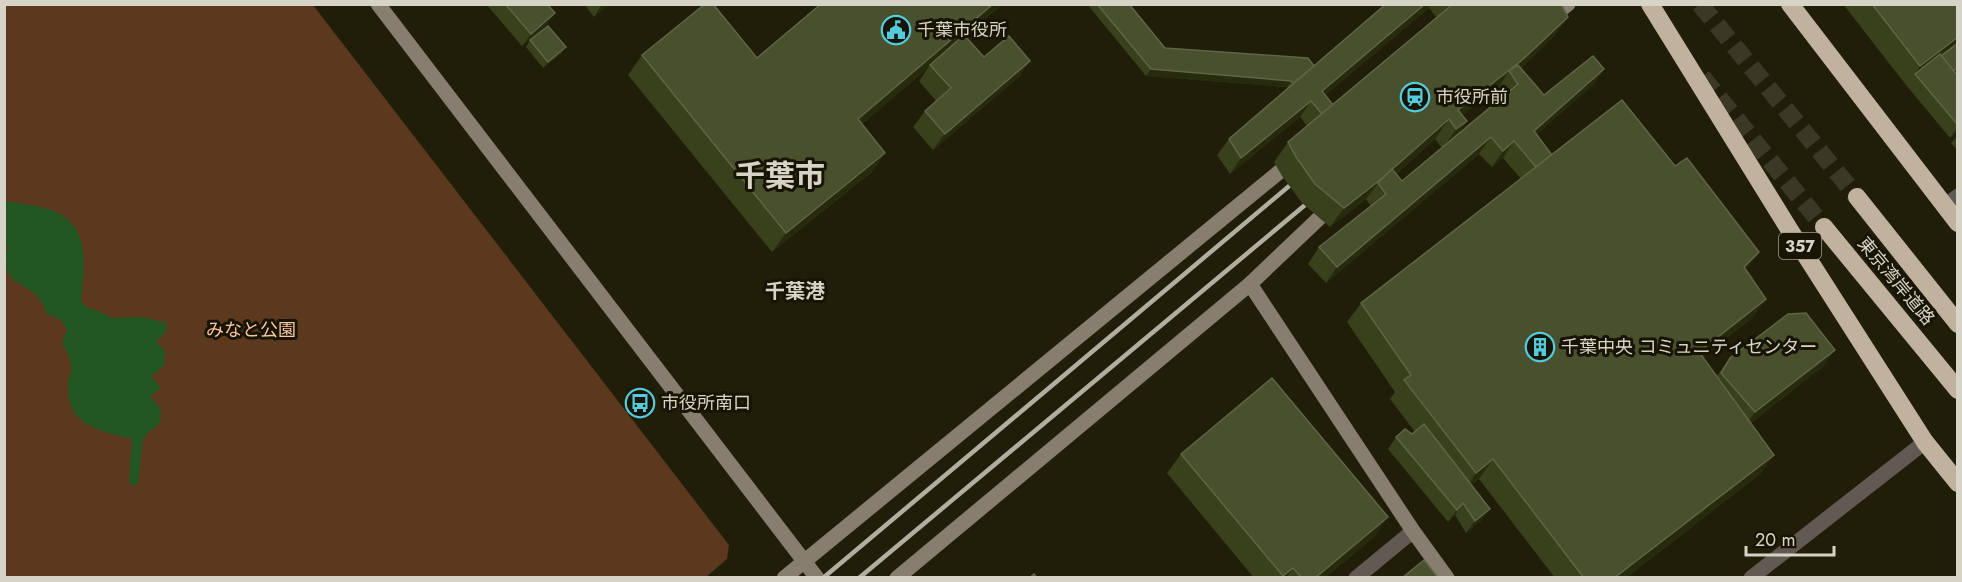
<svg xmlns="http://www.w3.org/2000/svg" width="1962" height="582" viewBox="0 0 1962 582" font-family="Jost,'Noto Sans JP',sans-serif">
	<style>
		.green { fill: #5b381e }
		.water { fill: #225723 }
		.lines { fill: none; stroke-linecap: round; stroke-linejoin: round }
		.highway-tunnel { stroke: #3b3826; stroke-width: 18; stroke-dasharray: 18 9; stroke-linecap: butt }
		.street { stroke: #605a52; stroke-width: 15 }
		.secondary { stroke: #877e70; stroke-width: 15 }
		.highway { stroke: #c0b29d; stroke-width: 18 }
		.rail { stroke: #afae9f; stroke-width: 4.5 }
		.wall { fill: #38401c; fill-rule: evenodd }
		.shaded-wall { fill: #272b0d }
		.building { fill: #49502e; stroke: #5f6546; stroke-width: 1.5 }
		.labels { text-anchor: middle; stroke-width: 6; stroke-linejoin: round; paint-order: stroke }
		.shield { fill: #171403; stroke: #9c9a8c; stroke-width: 1.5 }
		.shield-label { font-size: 16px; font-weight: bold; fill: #d5d4c7 }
		.poi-label { font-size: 18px; fill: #d5d4c7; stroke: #171403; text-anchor: start }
		.street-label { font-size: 18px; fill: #d5d4c7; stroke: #171403 }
		.park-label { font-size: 18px; fill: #fbc5a1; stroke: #171403 }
		.neighbourhood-label { font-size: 20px; font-weight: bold; fill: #d5d4c7; stroke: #171403 }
		.town-label { font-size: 30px; font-weight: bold; fill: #d5d4c7; stroke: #171403 }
	</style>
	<rect width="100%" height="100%" fill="#201d09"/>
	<polygon class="green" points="4,5 313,5 729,545 727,559 705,578 5,577"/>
	<path class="water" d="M 5,201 C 17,204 29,204 41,207 C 92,219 85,260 81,301 L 86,307 L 101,312 L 111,318 L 142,317 L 167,323 L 166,332 L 156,341 L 165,351 L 164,365 L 151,377 L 161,387 L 150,397 L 161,409 L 160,423 L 143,437 L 138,485 L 129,484 L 132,439 C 103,431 68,428 68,388 C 67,381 72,372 71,365 C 71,358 65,349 62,342 L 67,330 C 63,320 57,317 47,314 C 45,309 42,301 38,297 C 26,284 9,284 5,264 C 3,258 8,253 8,246 L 5,247 Z"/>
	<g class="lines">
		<g class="highway-tunnel">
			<polyline points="1700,4 1857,197"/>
			<polyline points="1702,77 1824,227"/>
		</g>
		<g class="street">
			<polyline points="1944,206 1958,196"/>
			<polyline points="1356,578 1413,531"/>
			<polyline points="1751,578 1925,442"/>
		</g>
		<g class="secondary">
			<polyline points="378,4 817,578"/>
			<polyline points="1547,21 1568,4"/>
			<polyline points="1250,284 1413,531 1447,578"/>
			<polyline points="784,578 1295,159"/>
			<polyline points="897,578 1250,284 1333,205"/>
		</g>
		<g class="highway">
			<polyline points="1650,4 1789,229 1925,442 1958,483"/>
			<polyline points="1790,4 1958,223"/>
			<polyline points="1857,197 1958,324"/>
			<polyline points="1824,227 1958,390"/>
		</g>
		<g class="rail">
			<polyline points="823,578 1301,176"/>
			<polyline points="859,578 1317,195"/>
		</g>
	</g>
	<g class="wall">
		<polygon points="486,4 547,4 555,13 546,25 522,46"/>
		<polygon points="584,4 609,4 594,17"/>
		<polygon points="821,4 1003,4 965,36 984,57 1030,61 1019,77 933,150 913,127 925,111 936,101 919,81 928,68 862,124 885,153 872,172 772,252 628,75 642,55 757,58"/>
		<path d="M 1087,4 L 1129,4 L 1165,48 L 1314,66 L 1386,4 L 1561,4 L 1568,17 L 1554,36 L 1521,68 L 1544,95 L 1604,69 L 1593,85 L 1537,134 L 1552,155 L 1746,270 L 1766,299 L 1752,318 L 1703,357 L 1717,376 L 1730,358 L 1824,366 L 1751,423 L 1774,455 L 1760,474 L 1626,578 L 1555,578 L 1479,479 L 1471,485 L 1481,521 L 1466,533 L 1455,515 L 1448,522 L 1388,449 L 1396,437 L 1412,434 L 1415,432 L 1390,399 L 1395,392 L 1347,322 L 1361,303 L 1521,179 L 1503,158 L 1492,167 L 1479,154 L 1326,283 L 1308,264 L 1319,247 L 1371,206 L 1366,199 L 1330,227 L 1302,203 L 1282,176 L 1274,162 L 1288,142 L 1307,126 L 1300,117 L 1230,174 L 1217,155 L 1229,139 L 1288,88 L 1287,87 L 1146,76 ZM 1429,8 L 1437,18 L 1333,105 L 1325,95 ZM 1498,88 L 1503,96 L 1457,135 L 1467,121 L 1462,115 ZM 1435,139 L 1442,148 L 1402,181 L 1396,174 Z"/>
		<polygon points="1843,4 1958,4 1958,69 1954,72 1958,76 1958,132 1950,138 1906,85"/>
		<polygon points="530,40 562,53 543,68 526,47"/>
		<polygon points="1958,135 1958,151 1951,143"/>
		<polygon points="1181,454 1375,536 1325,578 1254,578 1167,473"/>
	</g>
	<g class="shaded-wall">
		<polygon points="602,4 609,4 594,17"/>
		<polygon points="993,4 1003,4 931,65 930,65 928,68 844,139 858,119"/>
		<polygon points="1425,4 1431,4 1429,8 1314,104 1322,91"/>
		<polygon points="555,13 546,25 522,46 531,34"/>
		<polygon points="1568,17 1554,36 1512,76 1509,71 1498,88 1452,123 1458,110"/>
		<polygon points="1958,37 1958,45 1915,74 1920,66"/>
		<polygon points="566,47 562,53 543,68 548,62"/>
		<polygon points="1030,61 1019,77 933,150 945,134"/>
		<polygon points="1151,69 1291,81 1287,87 1146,76"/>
		<polygon points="1604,69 1593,85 1523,147 1534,131"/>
		<polygon points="1311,101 1300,117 1230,174 1241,158"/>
		<polygon points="1449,119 1435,139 1381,187 1378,183 1366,199 1330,227 1344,208"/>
		<polygon points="1467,121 1453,141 1443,148 1456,129"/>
		<polygon points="1958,127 1958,132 1950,138"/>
		<polygon points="1491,137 1479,154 1326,283 1337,267"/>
		<polygon points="1514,141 1503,158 1492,167 1503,151"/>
		<polygon points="885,153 872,172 772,252 786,233"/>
		<polygon points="1759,252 1745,272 1744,267"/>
		<polygon points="1766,299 1752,318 1685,371 1699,352"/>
		<polygon points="1835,350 1824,366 1743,429 1755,412"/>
		<polygon points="1774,455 1760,474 1626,578 1614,578"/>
		<polygon points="1493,459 1479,479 1462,493 1476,473"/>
		<polygon points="1463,503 1455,515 1448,522 1457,510"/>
		<polygon points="1490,509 1481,521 1466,533 1475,521"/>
		<polygon points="1388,517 1375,536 1325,578 1315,578"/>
		<polygon points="1293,568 1286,578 1282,578 1283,576"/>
	</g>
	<g class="building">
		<polygon points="505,4 547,4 555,13 531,34"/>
		<polygon points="705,4 713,4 757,58 821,4 993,4 858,119 885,153 786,233 642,55"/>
		<polygon points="1097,4 1129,4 1165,48 1308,58 1314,66 1294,83 1291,81 1151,69"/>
		<polygon points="1386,4 1425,4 1322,91 1333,105 1322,114 1311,101 1241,158 1229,139"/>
		<polygon points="1453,4 1561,4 1568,17 1521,61 1458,110 1467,121 1456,129 1449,119 1380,180 1344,208 1315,184 1296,157 1288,142"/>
		<polygon points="1872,4 1958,4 1958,37 1920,66"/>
		<polygon points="548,26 566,47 548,62 530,40"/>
		<polygon points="964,35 984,57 1009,36 1030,61 945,134 925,111 951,88 930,65"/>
		<polygon points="1958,43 1958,67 1953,71 1941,56"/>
		<polygon points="1940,54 1958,76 1958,125 1915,74"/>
		<polygon points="1593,56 1604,69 1534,131 1552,155 1536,167 1514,141 1503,151 1491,137 1337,267 1319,247 1386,194 1378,183 1392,169 1402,181 1518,84 1509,71 1518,65 1544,95"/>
		<polygon points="1622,100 1675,166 1687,158 1759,252 1744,267 1766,299 1699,352 1774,455 1614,578 1606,578 1605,577 1604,578 1584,578 1493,459 1476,473 1404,380 1411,375 1361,303"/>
		<polygon points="1806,313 1835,350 1755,412 1721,373 1730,358 1788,314"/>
		<polygon points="1272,378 1388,517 1315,578 1302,578 1293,568 1283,576 1181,454"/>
		<polygon points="1424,424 1490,509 1475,521 1463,503 1457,510 1396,437 1405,429 1412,434"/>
		<polygon points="1424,560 1438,578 1402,578"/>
		<polygon points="1034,574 1037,578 1029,578"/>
	</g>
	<defs>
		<g id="civic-ring" transform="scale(1.5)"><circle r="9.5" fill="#171403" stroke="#54cadd" stroke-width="1.5"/><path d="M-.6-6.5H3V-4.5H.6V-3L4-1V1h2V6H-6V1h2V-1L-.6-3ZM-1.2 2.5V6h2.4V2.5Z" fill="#54cadd"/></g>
		<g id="station-ring" transform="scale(1.5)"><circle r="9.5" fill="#171403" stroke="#54cadd" stroke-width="1.5"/><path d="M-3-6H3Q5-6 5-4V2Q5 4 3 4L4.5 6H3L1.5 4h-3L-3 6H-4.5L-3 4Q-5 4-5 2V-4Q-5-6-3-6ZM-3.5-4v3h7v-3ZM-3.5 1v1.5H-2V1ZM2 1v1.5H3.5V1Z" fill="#54cadd"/></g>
		<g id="building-ring" transform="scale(1.5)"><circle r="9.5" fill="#171403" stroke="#54cadd" stroke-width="1.5"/><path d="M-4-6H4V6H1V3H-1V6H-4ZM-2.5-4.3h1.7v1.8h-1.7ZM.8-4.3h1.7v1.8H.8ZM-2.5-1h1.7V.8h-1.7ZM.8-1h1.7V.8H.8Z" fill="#54cadd"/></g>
		<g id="bus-ring" transform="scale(1.5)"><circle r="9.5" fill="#171403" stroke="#54cadd" stroke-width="1.5"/><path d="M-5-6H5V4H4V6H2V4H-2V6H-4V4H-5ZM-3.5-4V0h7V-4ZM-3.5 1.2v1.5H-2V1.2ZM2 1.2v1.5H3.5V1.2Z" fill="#54cadd"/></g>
	</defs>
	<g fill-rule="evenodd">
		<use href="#civic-ring" x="896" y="30"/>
		<use href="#station-ring" x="1415" y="97"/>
		<use href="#building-ring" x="1540" y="347"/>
		<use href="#bus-ring" x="640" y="403"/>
	</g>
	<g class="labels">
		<rect class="shield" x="1779" y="233" width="42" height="26" rx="4.5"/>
		<g class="shield-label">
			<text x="1800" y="252">357</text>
		</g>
		<g class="poi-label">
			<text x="917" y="36">千葉市役所</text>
			<text x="1436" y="103">市役所前</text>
			<text x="1561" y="353">千葉中央 コミュニティセンター</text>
			<text x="661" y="409">市役所南口</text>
		</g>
		<g class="street-label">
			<text transform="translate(1896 281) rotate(50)" y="6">東京湾岸道路</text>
		</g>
		<g class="park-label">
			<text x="251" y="336">みなと公園</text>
		</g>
		<g class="neighbourhood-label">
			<text x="795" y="298">千葉港</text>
		</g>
		<g class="town-label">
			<text x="780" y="186">千葉市</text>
		</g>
	</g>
	<rect width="1962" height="582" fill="none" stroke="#d5d4c7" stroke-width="12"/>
	<path d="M1746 546v9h88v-9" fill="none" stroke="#d5d4c7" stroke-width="3"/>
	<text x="1755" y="546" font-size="18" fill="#d5d4c7" stroke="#171403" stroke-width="4.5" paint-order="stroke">20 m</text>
</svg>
